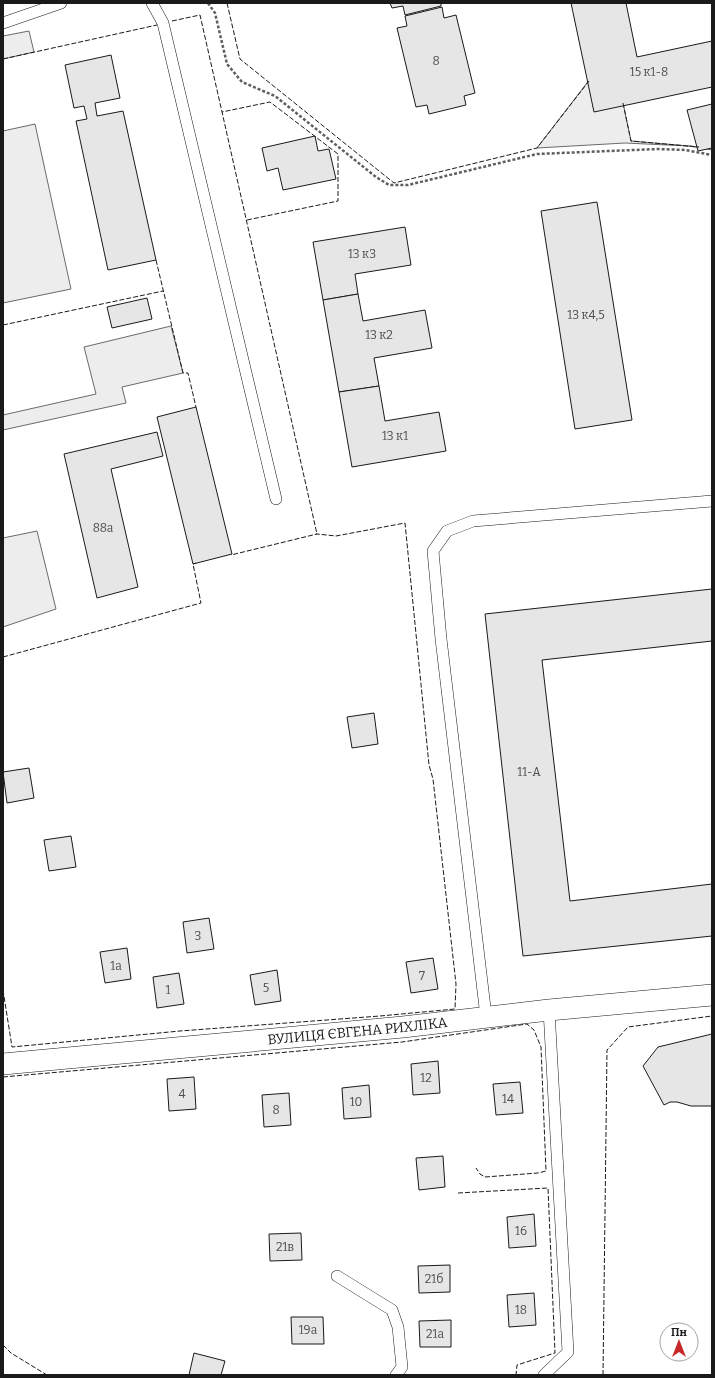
<svg xmlns="http://www.w3.org/2000/svg" width="715" height="1378" viewBox="0 0 715 1378" font-family="Bitter,serif">
	<style>
		.built { fill: #ededed; stroke: #6a6a6a }
		.building { fill: #e6e6e6; stroke: #1a1a1a }
		.lines { fill: none; stroke-linecap: round; stroke-linejoin: round }
		.service-casing { stroke: #1a1a1a; stroke-width: 12 }
		.minor-casing { stroke: #1a1a1a; stroke-width: 22 }
		.path { stroke: #5f5f5f; stroke-width: 2.5; stroke-dasharray: 3 2; stroke-linecap: butt }
		.service { stroke: #fff; stroke-width: 11 }
		.minor { stroke: #fff; stroke-width: 21 }
		.fence { stroke: #1a1a1a; stroke-width: 1; stroke-dasharray: 5 2; stroke-linecap: butt }
		.labels { text-anchor: middle; stroke-width: 3; stroke-linejoin: round; paint-order: stroke }
		.number-label { font-size: 12px; fill: #4d4d4d }
		.street-label { font-size: 14px; fill: #1a1a1a; stroke: #fff }
	</style>
	<rect width="100%" height="100%" fill="#fff"/>
	<g class="built">
		<polygon points="602,3 631,141 712,148 712,150 689,146 625,143 537,148 593,75"/>
		<polygon points="29,31 34,52 3,59 3,36"/>
		<polygon points="35,124 71,289 3,303 3,131"/>
		<polygon points="171,326 183,373 122,387 126,403 3,430 3,415 96,394 84,347"/>
		<polygon points="37,531 56,609 3,627 3,538"/>
	</g>
	<g class="building">
		<polygon points="390,3 441,3 441,6 405,15 403,6 392,8"/>
		<polygon points="571,3 626,3 637,57 712,41 712,87 594,112"/>
		<polygon points="442,7 444,18 456,15 475,93 464,96 466,105 429,114 427,105 416,107 397,28 407,26 405,16"/>
		<polygon points="111,55 120,98 95,103 97,116 123,111 156,260 108,270 76,121 87,119 84,106 74,108 65,65"/>
		<polygon points="712,104 712,148 698,151 687,110"/>
		<polygon points="315,136 318,151 329,149 336,179 283,190 278,168 267,171 262,148"/>
		<polygon points="597,202 632,420 575,429 541,211"/>
		<polygon points="405,227 411,265 355,274 358,294 323,300 313,242"/>
		<polygon points="358,294 363,321 425,310 432,348 374,358 379,386 339,392 323,300"/>
		<polygon points="147,298 152,319 112,328 107,307"/>
		<polygon points="379,386 385,421 439,412 446,451 352,467 339,392"/>
		<polygon points="196,407 232,554 193,564 157,417"/>
		<polygon points="157,432 163,456 111,469 138,587 97,598 64,454"/>
		<polygon points="712,589 712,641 542,660 570,901 712,884 712,936 523,956 485,614"/>
		<polygon points="374,713 378,744 352,748 347,717"/>
		<polygon points="29,768 34,798 7,803 3,772"/>
		<polygon points="71,836 76,867 49,871 44,840"/>
		<polygon points="209,918 214,949 187,953 183,922"/>
		<polygon points="127,948 131,979 105,983 100,952"/>
		<polygon points="433,958 438,989 411,993 406,962"/>
		<polygon points="277,970 281,1001 255,1005 250,975"/>
		<polygon points="179,973 184,1004 157,1008 153,977"/>
		<polygon points="712,1034 712,1106 691,1106 677,1102 670,1102 664,1105 643,1066 658,1047"/>
		<polygon points="438,1061 440,1093 413,1095 411,1064"/>
		<polygon points="194,1077 196,1109 169,1111 167,1079"/>
		<polygon points="520,1082 523,1113 496,1115 493,1084"/>
		<polygon points="369,1085 371,1117 344,1119 342,1088"/>
		<polygon points="289,1093 291,1125 264,1127 262,1095"/>
		<polygon points="443,1156 445,1187 419,1190 416,1158"/>
		<polygon points="534,1214 536,1246 509,1248 507,1217"/>
		<polygon points="301,1233 302,1260 270,1261 269,1234"/>
		<polygon points="450,1265 450,1292 419,1293 418,1266"/>
		<polygon points="534,1293 536,1325 509,1327 507,1295"/>
		<polygon points="291,1317 323,1317 324,1344 292,1344"/>
		<polygon points="451,1320 451,1347 420,1347 419,1321"/>
		<polygon points="194,1353 225,1361 221,1375 189,1375"/>
	</g>
	<g class="lines">
		<g class="service-casing">
			<g id="service">
				<polyline points="152,3 163,23 276,499"/>
				<polyline points="3,23 61,3"/>
				<polyline points="486,1016 441,639 433,551 447,531 473,521 712,501"/>
				<polyline points="337,1276 392,1310 398,1327 402,1367 396,1375"/>
				<polyline points="544,1375 568,1352 549,1010"/>
			</g>
		</g>
		<g class="minor-casing">
			<g id="minor">
				<path id="s1" d="M 3,1064 L 403,1027 L 549,1010 L 712,995"/>
			</g>
		</g>
		<polyline class="path" points="208,3 215,13 227,64 242,82 275,96 376,177 389,185 408,185 537,154 658,149 685,150 712,155"/>
		<use href="#service" class="service"/>
		<use href="#minor" class="minor"/>
		<g class="fence">
			<polyline points="227,3 240,59 394,183 537,148 589,81"/>
			<polyline points="172,21 200,15 222,112"/>
			<polyline points="3,59 157,25"/>
			<polyline points="623,103 631,141 699,147"/>
			<polyline points="247,220 338,201 338,154 270,102 222,112 317,534 316,534"/>
			<polyline points="156,260 183,373 188,373 196,407"/>
			<polyline points="3,325 163,291"/>
			<polyline points="3,657 201,603 193,564 196,563"/>
			<polyline points="3,990 12,1047 180,1031 380,1016 455,1009 456,984 433,779 429,765 405,523 336,536 317,534 231,555"/>
			<polyline points="3,1077 402,1042 527,1024 534,1030 541,1047 546,1171 538,1173 485,1177 480,1174 476,1168"/>
			<polyline points="458,1193 548,1188 555,1353 517,1365 516,1375"/>
			<polyline points="3,1345 11,1353 47,1375"/>
			<polyline points="603,1375 607,1050 628,1027 712,1016"/>
		</g>
	</g>
	<g class="labels">
		<g class="number-label">
			<text x="436" y="65">8</text>
			<text x="649" y="76">15 к1-8</text>
			<text x="362" y="258">13 к3</text>
			<text x="586" y="319">13 к4,5</text>
			<text x="379" y="339">13 к2</text>
			<text x="395" y="440">13 к1</text>
			<text x="103" y="532">88а</text>
			<text x="529" y="776">11-А</text>
			<text x="198" y="940">3</text>
			<text x="116" y="970">1а</text>
			<text x="422" y="980">7</text>
			<text x="266" y="992">5</text>
			<text x="168" y="994">1</text>
			<text x="426" y="1082">12</text>
			<text x="182" y="1098">4</text>
			<text x="508" y="1103">14</text>
			<text x="356" y="1106">10</text>
			<text x="276" y="1114">8</text>
			<text x="521" y="1235">16</text>
			<text x="285" y="1251">21в</text>
			<text x="434" y="1283">21б</text>
			<text x="521" y="1314">18</text>
			<text x="308" y="1334">19а</text>
			<text x="435" y="1338">21а</text>
		</g>
		<g class="street-label">
			<text dy="5" stroke="none"><textPath href="#s1" startOffset="356">ВУЛИЦЯ ЄВГЕНА РИХЛІКА</textPath></text>
		</g>
	</g>
	<rect width="715" height="1378" fill="none" stroke="#1a1a1a" stroke-width="8"/>
	<g transform="translate(679 1342)"><circle r="19" fill="#ffffff" stroke="#a3a3a3"/>
	<path d="M0-3L7 15L0 10L-7 15Z" fill="#c62828"/>
	<text y="-6" font-size="11" font-weight="bold" text-anchor="middle" fill="#1a1a1a">Пн</text>
	</g>
</svg>
